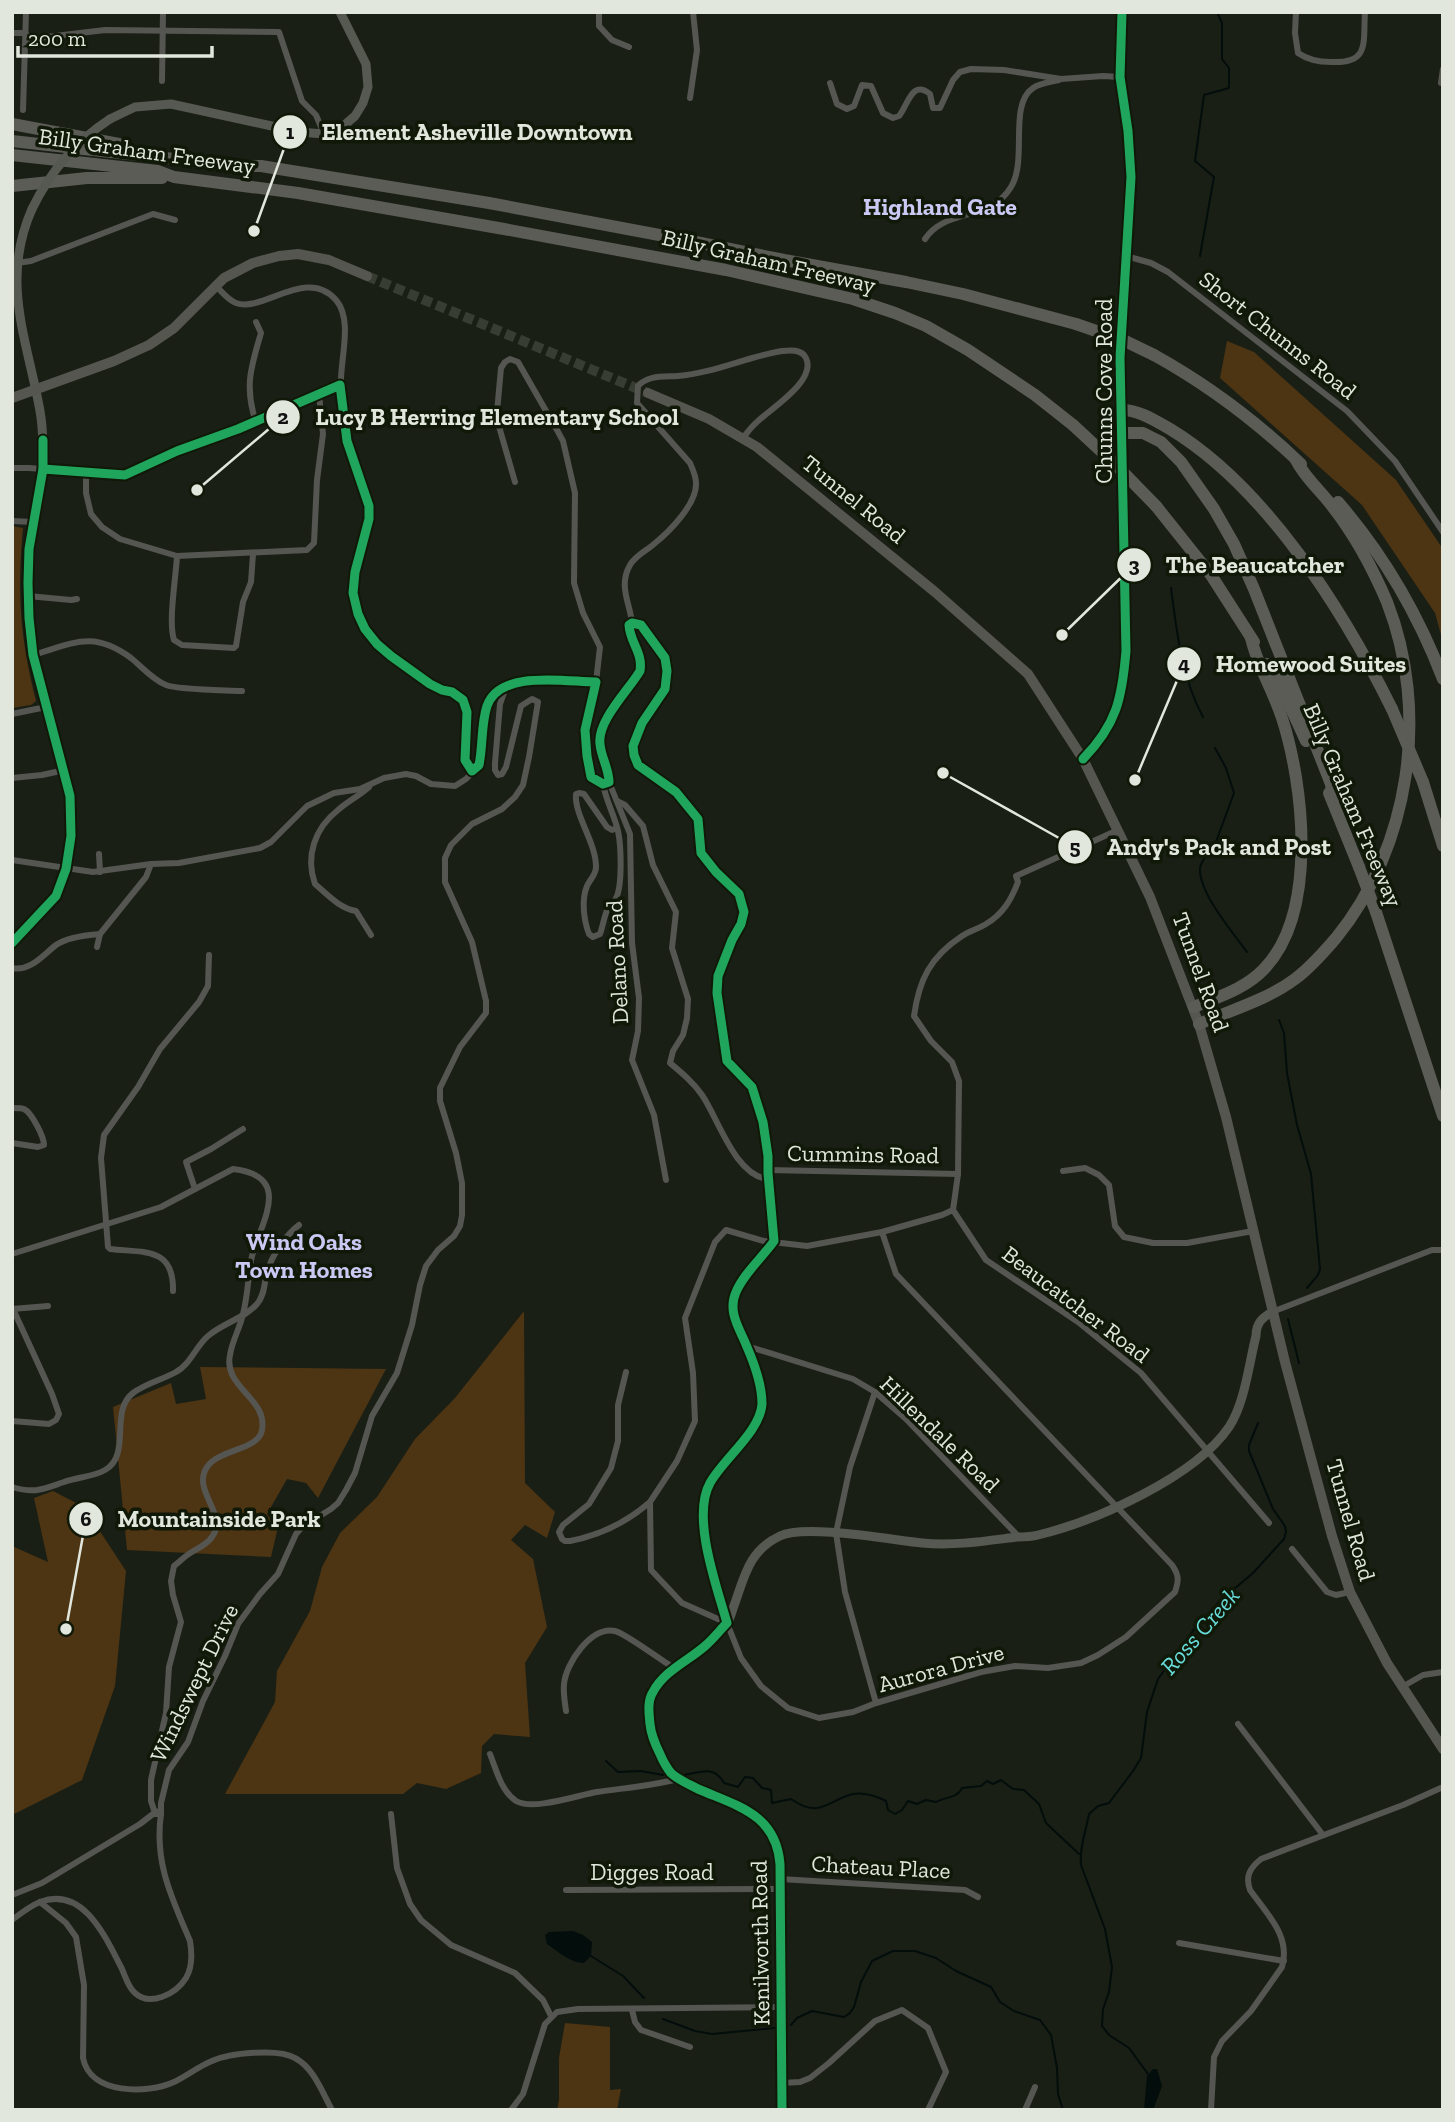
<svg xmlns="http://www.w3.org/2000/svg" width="1455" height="2122" viewBox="0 0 1455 2122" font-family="'Zilla Slab',serif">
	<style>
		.green { fill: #4d3412 }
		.water { fill: #020d0c }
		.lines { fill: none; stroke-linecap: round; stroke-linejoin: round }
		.stream { stroke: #020d0c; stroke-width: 2 }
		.primary-tunnel { stroke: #383d33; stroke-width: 10; stroke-dasharray: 10 5; stroke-linecap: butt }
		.street { stroke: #555551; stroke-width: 6 }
		.secondary { stroke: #565852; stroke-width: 9 }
		.primary { stroke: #565650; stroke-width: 10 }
		.highway { stroke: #5b5c56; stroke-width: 12 }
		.secondary-bridge { stroke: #565852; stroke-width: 9 }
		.highway-bridge { stroke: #5b5c56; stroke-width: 12 }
		.cycleway-casing { stroke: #101908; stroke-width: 13 }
		.cycleway { stroke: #20a55d; stroke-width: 9 }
		.labels { text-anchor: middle; stroke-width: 7; stroke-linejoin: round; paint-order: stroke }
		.street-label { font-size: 23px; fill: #e1e7dc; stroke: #101908 }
		.neighbourhood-label { font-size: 24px; font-weight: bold; fill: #cbc9f4; stroke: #101908 }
		.water-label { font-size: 24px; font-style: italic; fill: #69dddb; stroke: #101908 }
		.leader { fill: none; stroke: #e1e7dc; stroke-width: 2.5 }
		.callout-dot { fill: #e1e7dc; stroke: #101908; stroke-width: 2.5 }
		.mark-label { font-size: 21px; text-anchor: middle; font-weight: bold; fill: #111 }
		.callout-label { font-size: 24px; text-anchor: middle; font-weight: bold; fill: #e1e7dc; stroke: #101908; stroke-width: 7; stroke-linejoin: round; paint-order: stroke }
	</style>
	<rect width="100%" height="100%" fill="#1a1f15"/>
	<g class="green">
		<polygon points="1227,341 1254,352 1396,480 1443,549 1443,642 1435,613 1362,505 1220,378"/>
		<path d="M 12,526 L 23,528 C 17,593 20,637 36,701 L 31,705 L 12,708 Z"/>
		<polygon points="524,1311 525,1483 555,1512 547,1538 525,1525 511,1540 533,1559 547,1627 525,1663 530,1737 494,1734 482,1746 481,1773 446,1789 417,1783 403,1794 225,1794 275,1702 277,1671 310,1611 322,1567 340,1533 377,1497 415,1439 455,1398"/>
		<polygon points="200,1367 386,1369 318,1498 306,1483 287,1479 267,1514 278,1527 271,1557 127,1550 113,1407 171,1383 176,1404 206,1399"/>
		<polygon points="53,1491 84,1507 126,1571 115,1686 82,1780 12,1815 12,1546 48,1562 34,1498"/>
		<polygon points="565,2023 610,2027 610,2090 621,2089 617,2110 557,2110 559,2100 559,2058"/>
	</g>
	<g class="water">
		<path d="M 573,1931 L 583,1935 L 592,1942 L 591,1956 L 584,1963 C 571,1963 558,1952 547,1944 L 545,1935 L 549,1932 Z"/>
		<polygon points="1153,2069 1157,2069 1162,2086 1153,2110 1144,2110 1147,2076"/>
	</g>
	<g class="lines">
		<g class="stream">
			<polyline points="1200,256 1214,177 1195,161 1204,95 1229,88 1229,68 1222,59 1222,23 1217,12"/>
			<path d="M 1171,588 C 1177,633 1181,676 1203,717"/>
			<path d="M 1215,748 L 1226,768 L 1234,793 L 1213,850 C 1207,855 1201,860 1200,869 C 1199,893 1233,933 1247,952"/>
			<polyline points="1279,1020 1284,1033 1287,1073 1297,1125 1311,1174 1320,1269 1318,1275 1307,1288"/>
			<polyline points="1288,1319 1299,1363"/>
			<polyline points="606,1761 618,1772 641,1771 663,1775"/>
			<path d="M 684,1775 C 701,1772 714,1765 724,1783 L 738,1787 L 745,1777 L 753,1778 L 762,1788 L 771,1790 L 772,1803 L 791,1799 C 820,1819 826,1801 853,1794 C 865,1792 876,1796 886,1801 L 888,1810 L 895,1814 L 902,1810 L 908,1801 L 917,1804 L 926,1800 L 936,1802 C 946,1796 957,1799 962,1788 L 981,1786 L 987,1781 L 993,1784 L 1001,1780 L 1013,1789 L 1024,1790 L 1039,1804 L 1046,1823 L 1079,1854"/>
			<polyline points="591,1956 623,1976 644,1998"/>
			<polyline points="663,2019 695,2031 712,2034 774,2028"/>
			<polyline points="791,2025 797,2018 812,2011 844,2017 850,2013 854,2007 861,1982 872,1961 893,1951 915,1951 936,1958 956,1971 991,1987 1000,2002 1014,2011 1040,2020 1051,2035 1057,2068 1058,2094 1063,2110"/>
			<path d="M 1148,2074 L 1129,2048 L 1109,2035 L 1102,2026 L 1103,2009 L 1109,1992 L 1112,1967 L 1105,1929 L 1081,1865 C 1079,1849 1086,1831 1089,1814 L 1098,1806 L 1109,1803 L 1133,1771 L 1141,1758 L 1147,1712 L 1158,1679 L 1195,1628 L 1221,1600 L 1253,1573 L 1284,1539 L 1286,1532 L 1285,1526 L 1273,1509 L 1249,1451 L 1249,1445 L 1258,1423"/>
		</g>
		<polyline class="primary-tunnel" points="367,276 648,393"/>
		<g class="street">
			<polyline points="599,12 599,26 612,40 629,47"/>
			<polyline points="1122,12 1120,77 1128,131 1131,177 1126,256 1151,263 1168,272 1347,411 1395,461 1443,532"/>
			<path d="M 1296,12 L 1295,33 L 1298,53 C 1308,60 1318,62 1331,62 C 1370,64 1363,43 1365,12"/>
			<polyline points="12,33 25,33 30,39 105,30 279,32 302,101 316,115 324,134"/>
			<polyline points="162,81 163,12"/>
			<path d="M 830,83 L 837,104 L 847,109 L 854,106 L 862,85 L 871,86 L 883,113 L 893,118 L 899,116 C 908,105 912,79 930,94 L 933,108 L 940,108 L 953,80 L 960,72 L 971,69 L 1004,70 L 1061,79 L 1103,76 L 1120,77"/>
			<polyline points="1441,83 1443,69"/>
			<polyline points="690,98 697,50 693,12"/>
			<polyline points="23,110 26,12"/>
			<path d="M 925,239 C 945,208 990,222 1011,187 C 1028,160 1008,105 1033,88 C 1040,83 1051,82 1059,80"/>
			<polyline points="17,263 31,261 153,214 175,220"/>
			<path d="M 216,286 C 222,292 228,300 236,303 C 263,313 307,266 336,300 C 354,321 339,362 341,388 C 341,397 344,405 345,414 C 346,425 345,436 348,446 C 353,465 369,493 369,511 C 370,522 366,532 363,542 C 355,566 349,591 358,615 C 369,642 392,654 414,670 C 421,675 427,682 435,686 C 444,691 456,692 463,700 C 477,717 458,744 466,763 C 466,764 471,770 472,771"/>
			<path d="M 256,322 L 261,333 C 251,367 244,387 256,422"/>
			<polyline points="12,468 29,468 125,475 177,451 238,429 340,385"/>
			<polyline points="86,473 86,493 91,514 102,527 120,539 177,556 307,550 314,543 317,480 323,434 319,394"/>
			<polyline points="515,482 498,423 497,412 501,368 505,362 510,359 518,362 557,430 563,441 575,493 574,583 583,613 600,647 595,691 585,730 587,756 591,777 603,784 609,782"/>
			<polyline points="12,521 33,522"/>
			<path d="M 177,556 C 176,577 168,622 174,640 L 182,645 L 234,648 L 236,646 L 243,602 L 251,582 L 253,554"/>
			<polyline points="28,596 71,600 77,599"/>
			<polyline points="632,623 641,625 654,641 665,658 667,671 665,689 642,723 633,746 634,755 638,765 676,792 698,819 701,853 716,872 739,894 744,912 741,924 732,940 718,976 717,993 727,1061 752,1087 763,1122 768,1156 768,1173 774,1241"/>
			<path d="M 33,655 C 74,643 93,630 131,658 C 142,667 153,680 166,685 C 179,690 224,690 242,691"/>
			<polyline points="12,714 46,707"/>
			<polyline points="12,778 42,775 65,770"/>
			<path d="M 603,784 C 606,801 614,814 618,831 C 621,845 623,888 615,900 C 613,904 610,905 608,908 C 604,916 603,926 600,934 L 593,937 L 589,934 C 584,921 581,900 587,886 C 590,879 596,875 596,867 C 596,842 574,815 576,794 L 579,793 L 584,794 L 607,827 L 612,830 L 617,828"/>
			<path d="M 369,787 C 359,796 348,801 338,810 C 315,828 305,856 315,884 C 327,894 339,908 356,911 L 371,935"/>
			<path d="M 617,801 L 625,805 L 643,826 L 653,865 L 676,912 L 672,948 L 688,999 L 687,1018 L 683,1035 L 673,1051 L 670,1063 C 682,1073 693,1082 702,1095 C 718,1118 735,1176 768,1179"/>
			<polyline points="99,854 100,872"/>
			<polyline points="12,860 93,872 151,864"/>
			<polyline points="97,947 100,934"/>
			<path d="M 12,968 C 30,972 43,955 56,945 C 68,937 86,935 100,934 L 146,877 L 151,864 L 179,863 L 260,848 L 271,842 L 307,806 L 334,793 L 360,789 L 384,778 L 406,774 L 416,776 L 431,784 L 455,786 L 466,779 L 479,765 L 486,708 L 497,691 L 519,683 L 540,679 L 596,682"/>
			<path d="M 12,1108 C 15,1108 22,1108 24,1109 C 32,1113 44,1137 44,1145 L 38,1147 L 12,1143"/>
			<polyline points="768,1170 958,1174"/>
			<polyline points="1063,1171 1085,1168 1099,1175 1109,1185 1115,1226 1124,1237 1153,1243 1187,1243 1253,1231"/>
			<path d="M 666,1180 L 654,1115 L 632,1060 L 638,1031 L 639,998 L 632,943 L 630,834 L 609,782 L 599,740 L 600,733 L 607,718 L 640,671 L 640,656 L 629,631 L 629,625 L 632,623 C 630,603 618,586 630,565 C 635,556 646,551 654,544 C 669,532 697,504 696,483 C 696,476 693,470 690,463 L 637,403 L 638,386 C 648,375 663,377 678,376 C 714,373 746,357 782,351 C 790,350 802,349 806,358 C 817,381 770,409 757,422 C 751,427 747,433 743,438"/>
			<polyline points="195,1189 186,1162 211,1149 243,1129"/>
			<path d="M 953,1210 L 958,1174 L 959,1081 L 952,1062 L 931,1041 L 914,1016 C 919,980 930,957 962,936 C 969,931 978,929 986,924 C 1003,914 1011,900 1018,882 L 1016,876 L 1118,830"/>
			<path d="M 774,1241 L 744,1278 L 735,1294 L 733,1315 L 747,1346 L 758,1381 L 762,1405 L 754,1425 L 710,1484 L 703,1506 L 709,1562 L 727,1623 L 741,1658 L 761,1686 L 788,1708 L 819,1718 L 853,1712 L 876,1703 L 981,1672 L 1015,1666 L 1048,1668 L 1081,1663 L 1098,1655 L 1126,1637 L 1175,1592 C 1179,1580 1179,1575 1172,1565 L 896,1274 L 882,1232"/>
			<path d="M 12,1254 L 161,1207 L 233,1169 C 294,1176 261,1222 252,1256 C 248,1275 248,1295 243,1314 C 240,1328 232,1341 230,1355 C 223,1388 268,1398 262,1430 C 259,1450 219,1449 207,1467 C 191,1491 229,1514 212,1537 C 206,1546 195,1549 186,1556 C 182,1559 178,1563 174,1566 L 171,1581 L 173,1595 L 181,1622 L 169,1667 L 166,1713 L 151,1780 L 151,1801 L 154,1810 L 161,1814 C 154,1863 172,1898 190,1941 C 192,1953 192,1968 186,1978 C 176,1994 150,2007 135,1993 C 127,1986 125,1974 120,1965 C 104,1934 82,1886 40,1902 C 30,1906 21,1913 12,1920"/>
			<path d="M 173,1291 C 174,1246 143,1253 110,1249 L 108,1247 L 101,1158 L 104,1135 L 138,1087 L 160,1049 L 199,1002 L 208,986 L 209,955"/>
			<polyline points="12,1309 48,1306"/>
			<polyline points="1272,1312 1432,1250 1443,1250"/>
			<polyline points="747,1346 853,1379 875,1392 906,1419 1019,1537"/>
			<path d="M 626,1372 L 618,1405 L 618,1441 L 611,1468 L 589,1504 L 563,1525 L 559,1532 L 562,1539 L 565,1541 L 570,1541 C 601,1535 627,1522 650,1502"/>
			<polyline points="875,1392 850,1467 836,1533 845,1592 876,1703"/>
			<polyline points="12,1421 49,1424 56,1420 59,1414 52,1394 13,1309"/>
			<path d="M 12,1487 C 35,1494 43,1489 64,1482 C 77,1477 93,1477 105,1470 C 132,1455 109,1411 133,1393 C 146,1383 162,1380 176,1372 C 190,1365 196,1346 208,1336 C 223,1323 245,1318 257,1304 C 265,1295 264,1283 267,1273 C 271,1256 286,1235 299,1225"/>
			<polyline points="1292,1549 1327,1592 1336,1595 1350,1592"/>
			<polyline points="727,1623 682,1603 651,1570 650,1502 677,1461 695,1421 693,1373 685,1318 715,1242 726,1230 764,1241 807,1246 882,1232 942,1215 953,1210 986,1260 1078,1322 1141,1373 1269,1523"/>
			<polyline points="1402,1687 1423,1675 1443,1672"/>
			<path d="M 566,1711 C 565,1703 563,1693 564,1684 C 566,1663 591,1626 615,1631 C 625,1633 662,1661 674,1668"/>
			<polyline points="1238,1724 1323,1835"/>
			<path d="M 490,1754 C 496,1769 501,1791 516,1801 C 533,1811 578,1795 597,1792 C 624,1788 651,1786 678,1779"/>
			<polyline points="391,1814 397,1868 410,1904 421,1920 451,1945 515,1973 543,2000 551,2016"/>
			<polyline points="780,1879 965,1890 978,1897"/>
			<polyline points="566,1890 779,1889"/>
			<polyline points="12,1895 42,1883 140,1824 153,1814 161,1814 161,1803 169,1770 188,1742 203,1701 225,1656 238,1624 260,1594 278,1574 296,1534 302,1527 331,1509 338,1503 346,1490 355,1473 372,1416 397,1373 412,1325 420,1285 426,1266 438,1250 454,1236 460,1226 462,1215 462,1183 456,1153 440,1101 440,1088 460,1047 486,1013 486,1001 472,942 445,882 445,858 451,845 472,824 502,809 515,797 523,785 529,757 538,702 532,699 521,706 506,767 502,774 498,775 495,770 495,763 500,704 506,687"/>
			<path d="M 40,1902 L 66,1923 L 76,1937 L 84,1985 L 83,2058 C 90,2095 148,2094 174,2082 C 187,2076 199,2066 212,2061 C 229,2053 279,2048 295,2058 C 314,2068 322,2092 332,2110"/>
			<polyline points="1179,1943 1284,1961"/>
			<polyline points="632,2010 635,2022 641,2030 690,2047"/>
			<polyline points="782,2083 800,2082 810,2078 829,2063 875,2021 902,2010 928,2028 946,2072 928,2110"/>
			<polyline points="511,2110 523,2094 545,2024 557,2012 578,2009 780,2007"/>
			<polyline points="1025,2110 1035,2087"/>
			<path d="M 1211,2110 L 1214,2057 L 1222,2041 L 1251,2011 L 1282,1967 C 1291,1936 1267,1914 1250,1890 C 1245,1876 1250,1868 1261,1859 L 1403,1805 L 1443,1787"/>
		</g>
		<g class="secondary">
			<polyline points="110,119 135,107 171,104 299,132 324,134 340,129 355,116 363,103 368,87 366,64 340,12"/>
			<path d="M 1083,759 C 1117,724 1122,698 1126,651 L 1120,358 L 1126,256"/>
			<path d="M 12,943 C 34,916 60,903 67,867 C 79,803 61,765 46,705 C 36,669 29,633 28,596 C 25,533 51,473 40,411 C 27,339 0,281 32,209"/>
			<path d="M 782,2110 L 780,1864 C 775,1800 716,1807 677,1778 C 657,1764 649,1734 649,1711 C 649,1675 690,1661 712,1638 C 717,1634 723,1629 727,1623 C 731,1618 732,1610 735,1603 C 745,1574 750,1550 780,1536 C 805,1524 892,1540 922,1543 C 955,1546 985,1541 1017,1537 C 1024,1537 1031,1537 1038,1535 C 1096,1521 1195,1477 1229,1427 C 1245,1403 1249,1363 1256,1336 C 1256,1323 1262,1318 1272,1312"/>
		</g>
		<g class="primary">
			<polyline points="648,393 709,419 757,447 935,592 1028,674 1083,759 1150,897 1199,1024 1226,1117 1285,1362 1332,1536 1350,1592 1387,1663 1443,1749"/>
			<polyline points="12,398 114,361 149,345 174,328 224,278 253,263 279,256 298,254 329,260 367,276"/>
		</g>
		<g class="highway">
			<polyline points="12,124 119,144"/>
			<polyline points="12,141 237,166 261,166 489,203 686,240 784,260 906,282 963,294 1076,324"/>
			<polyline points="12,155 158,171 174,177 298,193 504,229 726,270 853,299 895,313 926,326 968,350 1035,395 1073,425"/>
			<polyline points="12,186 87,178 162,178"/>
			<path d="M 1154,355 C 1210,386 1255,420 1301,464"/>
			<path d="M 1121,410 C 1139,410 1154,420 1170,429 C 1266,487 1343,610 1392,709"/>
			<polyline points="1121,433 1143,433 1161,442 1181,462 1214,509 1234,544 1254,589 1331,784 1333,800"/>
			<path d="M 1338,502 C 1383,554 1418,614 1443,679"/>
			<polyline points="1156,506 1211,575 1254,642"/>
			<polyline points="1267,664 1277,678 1306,741"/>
			<polyline points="1423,782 1443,846"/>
			<polyline points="1329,793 1359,867"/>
			<polyline points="1376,912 1443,1116"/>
			<path d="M 1194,1007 C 1218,997 1245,989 1264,969 C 1318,913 1304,786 1282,718 C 1273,690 1257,665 1251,638"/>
			<path d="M 1199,1024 C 1231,1010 1267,1000 1295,979 C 1310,968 1324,952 1336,938 C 1410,847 1430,712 1387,602 C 1373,569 1354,534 1332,506 C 1320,490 1305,478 1296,460"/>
		</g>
		<path class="secondary-bridge" d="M 32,209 C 50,172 76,141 110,119"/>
		<g class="highway-bridge">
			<polyline points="1076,324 1125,341 1154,355"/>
			<polyline points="1073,425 1115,464 1156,506"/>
			<polyline points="1392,709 1423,782"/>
			<polyline points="1359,867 1376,912"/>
		</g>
		<g class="cycleway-casing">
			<g id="cycleway">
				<path d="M 43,469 L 125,475 L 177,451 L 238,429 L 340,385 L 347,441 L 369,506 L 369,519 L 355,572 L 353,593 L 358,614 L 365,629 L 377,644 L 391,656 L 430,684 L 442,690 L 452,692 L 463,700 L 467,712 L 465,760 L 472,771 L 479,765 C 483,746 481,724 487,706 C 500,669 567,682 596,682 L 585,730 L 587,756 L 591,777 L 603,784 L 609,782 C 609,769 601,757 600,744 C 597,721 628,691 640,671 C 643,652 630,643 629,625 L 632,623 L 641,625 L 665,658 L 667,671 L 665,689 L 642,723 L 633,746 L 634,755 L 638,765 L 676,792 L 698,819 L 701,853 L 716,872 L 739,894 L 744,912 L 741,924 L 732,940 L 718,976 L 717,993 L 727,1061 L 752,1087 L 763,1122 L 768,1156 L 768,1173 L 774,1241 C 762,1258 744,1273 736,1292 C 727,1312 740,1329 747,1347 C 754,1363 762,1386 762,1404 C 760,1432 723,1459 710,1483 C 691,1517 717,1587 727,1623 C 720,1630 713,1639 705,1646 C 688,1661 664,1671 653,1692 C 647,1701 649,1714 650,1724 C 651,1735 655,1744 660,1754 C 663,1761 666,1767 671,1773 C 678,1780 689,1784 698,1789 C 737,1806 776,1814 780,1864 L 782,2110"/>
				<path d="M 1083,759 C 1117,724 1122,698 1126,651 L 1120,358 L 1131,177 L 1128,131 L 1120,77 L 1122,12"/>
				<polyline points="12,943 56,896 66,869 71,836 70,796 33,655 29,618 28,583 29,549 43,469 43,440"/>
			</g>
		</g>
		<use href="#cycleway" class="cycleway"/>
	</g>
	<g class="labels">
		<g class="street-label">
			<text transform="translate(147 151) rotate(8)" y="8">Billy Graham Freeway</text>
			<text transform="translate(769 261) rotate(13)" y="8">Billy Graham Freeway</text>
			<text transform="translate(1278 335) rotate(38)" y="8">Short Chunns Road</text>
			<text transform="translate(1104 391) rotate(-90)" y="8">Chunns Cove Road</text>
			<text transform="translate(854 499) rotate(39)" y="8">Tunnel Road</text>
			<text transform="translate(1353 805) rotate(67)" y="8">Billy Graham Freeway</text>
			<text transform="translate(617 962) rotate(-93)" y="8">Delano Road</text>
			<text transform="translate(1201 972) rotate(70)" y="8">Tunnel Road</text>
			<text transform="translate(863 1154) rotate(1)" y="8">Cummins Road</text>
			<text transform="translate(1076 1304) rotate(37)" y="8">Beaucatcher Road</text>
			<text transform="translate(940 1434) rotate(44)" y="8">Hillendale Road</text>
			<text transform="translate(1351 1520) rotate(74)" y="8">Tunnel Road</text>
			<text transform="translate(941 1668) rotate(-15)" y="8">Aurora Drive</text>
			<text transform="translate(194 1683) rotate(-64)" y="8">Windswept Drive</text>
			<text transform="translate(881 1867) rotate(3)" y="8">Chateau Place</text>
			<text x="652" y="1880">Digges Road</text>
			<text transform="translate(760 1943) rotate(-91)" y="8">Kenilworth Road</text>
		</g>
		<g class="neighbourhood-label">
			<text x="940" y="215">Highland Gate</text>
			<text x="304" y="1250">Wind Oaks<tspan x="304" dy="28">Town Homes</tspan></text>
		</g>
		<g class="water-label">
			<text transform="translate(1200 1631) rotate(-49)" y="8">Ross Creek</text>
		</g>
	</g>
	<path class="leader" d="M254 231L290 132M197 490L283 417M1062 635L1134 565M1135 780L1184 664M943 773L1075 847M66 1629L86 1519"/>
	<g class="callout-dot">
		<circle cx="254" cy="231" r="7"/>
		<circle cx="197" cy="490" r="7"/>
		<circle cx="1062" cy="635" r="7"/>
		<circle cx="1135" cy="780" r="7"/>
		<circle cx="943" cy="773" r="7"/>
		<circle cx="66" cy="1629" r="7"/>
		<circle cx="290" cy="132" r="18"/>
		<circle cx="283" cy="417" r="18"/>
		<circle cx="1134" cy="565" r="18"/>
		<circle cx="1184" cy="664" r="18"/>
		<circle cx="1075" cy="847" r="18"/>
		<circle cx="86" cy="1519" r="18"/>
	</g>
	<g class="mark-label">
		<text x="290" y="139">1</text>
		<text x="283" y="424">2</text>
		<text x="1134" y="572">3</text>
		<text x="1184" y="671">4</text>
		<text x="1075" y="854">5</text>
		<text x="86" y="1526">6</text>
	</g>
	<g class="callout-label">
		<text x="477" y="140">Element Asheville Downtown</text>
		<text x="497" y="425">Lucy B Herring Elementary School</text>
		<text x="1255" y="573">The Beaucatcher</text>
		<text x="1311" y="672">Homewood Suites</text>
		<text x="1219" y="855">Andy's Pack and Post</text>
		<text x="219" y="1527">Mountainside Park</text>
	</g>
	<rect width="1455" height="2122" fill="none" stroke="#e1e7dc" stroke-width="28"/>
	<path d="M18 46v10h194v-10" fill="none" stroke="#e1e7dc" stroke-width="3.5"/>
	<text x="28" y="46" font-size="21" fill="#e1e7dc" stroke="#101908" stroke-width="5" paint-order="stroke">200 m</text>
</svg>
